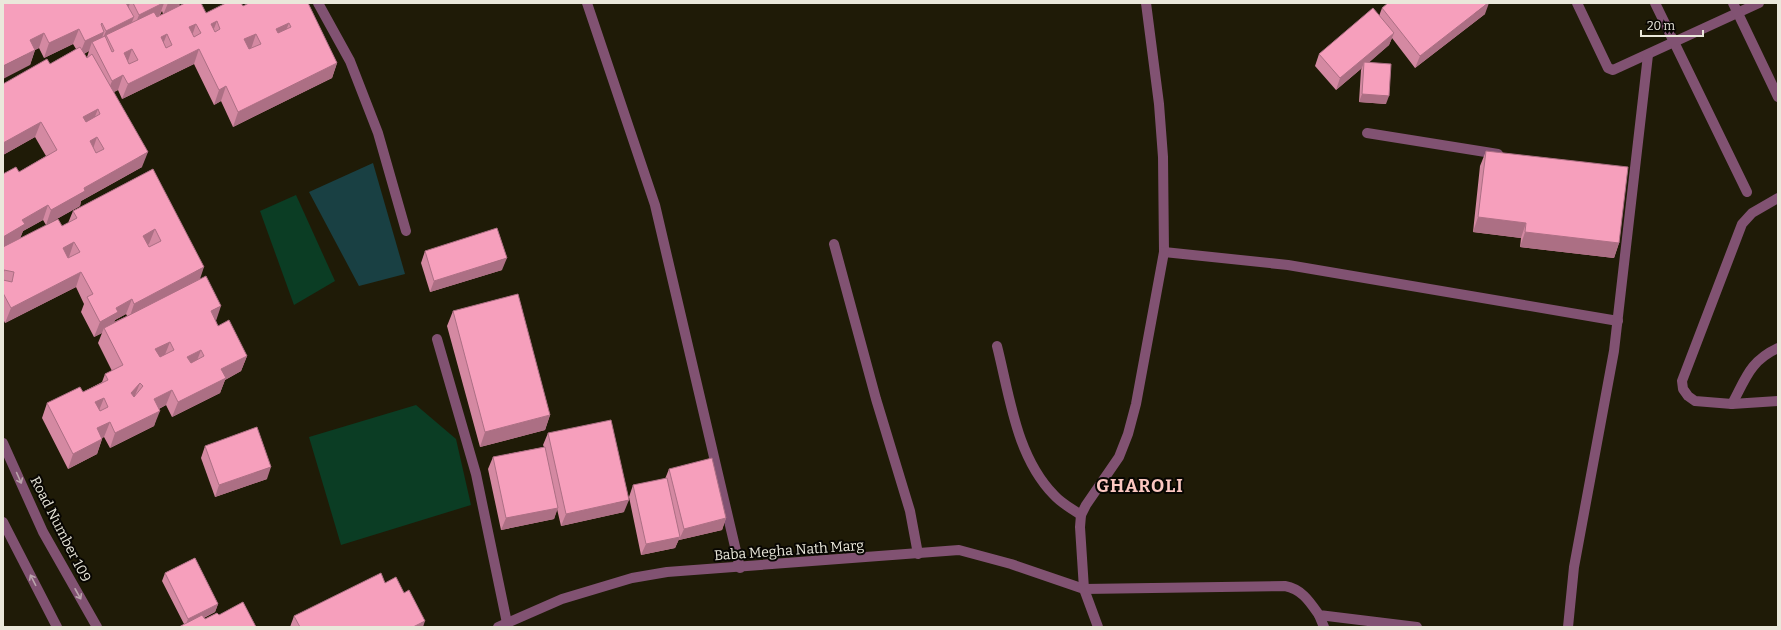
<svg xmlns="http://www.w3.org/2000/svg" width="1781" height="630" viewBox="0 0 1781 630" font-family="Bitter,serif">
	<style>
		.green { fill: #0b3d24 }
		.water { fill: #194043 }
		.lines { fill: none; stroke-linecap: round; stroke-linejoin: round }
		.minor { stroke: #815272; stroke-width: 10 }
		.wall { fill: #d489a2; fill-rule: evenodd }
		.shaded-wall { fill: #ac6f84 }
		.building { fill: #f69fbc; stroke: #ac6f84; fill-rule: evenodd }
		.oneway { stroke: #bba4ac }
		.labels { text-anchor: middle; stroke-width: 4; stroke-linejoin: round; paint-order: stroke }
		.street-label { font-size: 14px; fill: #eae8db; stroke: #080602 }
		.district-label { font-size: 18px; font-weight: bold; letter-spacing: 1px; fill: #fbc7c0; stroke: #080602 }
	</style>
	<rect width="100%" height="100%" fill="#1f1b07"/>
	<g class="green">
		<polygon points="296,195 335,281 294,305 260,211"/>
		<polygon points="416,405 456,439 471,505 341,545 309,437"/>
	</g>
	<polygon class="water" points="373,163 405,274 359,286 309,192"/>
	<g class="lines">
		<g class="minor">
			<polyline points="318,3 350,61 378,133 406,231"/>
			<polyline points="587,3 655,205 740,568"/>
			<polyline points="1146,3 1159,104 1163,157 1164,252 1288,265 1618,321"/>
			<polyline points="1577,3 1608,68 1613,70 1759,3"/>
			<polyline points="1655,3 1747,192"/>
			<polyline points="1733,3 1778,97"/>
			<polyline points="1367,133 1498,154"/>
			<polyline points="1778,198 1752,213 1742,224 1682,381 1683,389 1688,396 1695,401 1732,404 1778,401"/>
			<polyline points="834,244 876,399 910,511 918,554"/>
			<polyline points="437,339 476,474 507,623"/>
			<path d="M 997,346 C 1010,397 1016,456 1054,495 C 1061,503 1072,509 1081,515"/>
			<path d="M 1732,404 C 1746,378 1750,361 1778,348"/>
			<polyline points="3,443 43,532 97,627"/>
			<polyline points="3,522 57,627"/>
			<polyline points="1319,615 1324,627"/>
			<path d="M 498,627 L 562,599 L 632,578 L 667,572 L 959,550 L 1011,564 L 1084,589 L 1285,586 C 1302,589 1310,602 1319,615 L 1417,627"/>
			<polyline points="1098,627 1084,589 1080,527 1081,515 1086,505 1119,457 1128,434 1136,404 1164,252"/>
			<polyline points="1568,627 1574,567 1614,351 1648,55"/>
		</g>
	</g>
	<g class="wall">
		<path d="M 3,3 L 180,3 L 179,6 L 206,13 L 243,6 L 308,3 L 337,63 L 332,78 L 233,127 L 221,101 L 214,105 L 194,64 L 122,99 L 118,90 L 114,92 L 142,167 L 81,201 L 80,206 L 46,225 L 43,220 L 23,231 L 20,238 L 62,226 L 68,223 L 73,211 L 153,169 L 200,280 L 216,321 L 218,326 L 247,356 L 241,371 L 225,380 L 220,393 L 172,417 L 166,405 L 159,409 L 154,426 L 110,448 L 104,437 L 102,438 L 102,439 L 97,454 L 68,469 L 42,418 L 47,403 L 83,392 L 102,382 L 105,374 L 112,371 L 98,343 L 102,333 L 94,337 L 81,312 L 84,304 L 76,287 L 5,323 L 3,319 L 3,174 L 19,172 L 46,156 L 35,137 L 3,155 L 3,84 L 50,64 L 76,49 L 73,44 L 44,58 L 39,48 L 35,50 L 30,65 ZM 162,11 L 163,14 L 160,15 ZM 89,51 L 87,57 L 87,58 L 84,54 ZM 126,314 L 127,316 L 114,322 L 115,320 Z"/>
		<polygon points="1382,8 1485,14 1415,68 1392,38 1389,45 1369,62 1386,104 1359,102 1361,70 1362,68 1336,90 1315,66 1319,54 1379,16"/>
		<polygon points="1486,151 1619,243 1614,258 1520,247 1521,238 1473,232 1480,166"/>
		<polygon points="425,251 502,270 430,292 421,263"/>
		<polygon points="453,311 550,415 545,430 480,447 447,326"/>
		<polygon points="548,433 624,512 561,526 557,509 554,519 501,530 488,469 493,457 544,447 543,445"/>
		<polygon points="205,446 267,479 215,497 201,458"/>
		<polygon points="669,469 726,518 722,530 679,540 679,539 675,548 641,555 629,497 633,485 665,479"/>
		<polygon points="195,558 218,604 215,612 204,618 205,619 217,613 219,615 243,602 256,627 179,627 184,624 162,581 165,573"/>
		<polygon points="385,583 404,593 423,627 290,627 294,616"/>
	</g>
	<g class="shaded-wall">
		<polygon points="126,3 130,3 126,15"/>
		<polygon points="163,3 164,3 159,17 133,30 139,15"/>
		<polygon points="168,3 180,3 178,7 163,15"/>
		<polygon points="1488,3 1489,3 1485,14 1415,68 1420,56"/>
		<polygon points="134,17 128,32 106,35 103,45 100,46 106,31"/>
		<polygon points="217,21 211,36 211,24"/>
		<polygon points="102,23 98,35 104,32 99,47 92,42 89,51 79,56 85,41"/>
		<polygon points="289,23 283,38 270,44 276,29"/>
		<polygon points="196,24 191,39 189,27"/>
		<polygon points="79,29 73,44 44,58 49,43"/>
		<polygon points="44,33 39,48 25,55 30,40"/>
		<polygon points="1394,33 1389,45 1364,67 1364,62 1362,68 1336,90 1340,78"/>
		<polygon points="167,34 161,49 161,37"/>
		<polygon points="256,34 251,49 239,54 244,39"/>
		<polygon points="132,49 127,64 124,53"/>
		<polygon points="199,49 194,64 122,99 128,84"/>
		<polygon points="35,50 30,65 3,79 3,66"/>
		<polygon points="337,63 332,78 233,127 238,112"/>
		<polygon points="123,75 118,90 106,96 112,81"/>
		<polygon points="226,86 221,101 214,105 219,90"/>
		<polygon points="1362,94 1389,96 1386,104 1359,102"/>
		<polygon points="98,109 92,124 77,132 83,117"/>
		<polygon points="41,122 35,137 3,155 3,143"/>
		<polygon points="97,137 92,152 90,141"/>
		<polygon points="148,152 142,167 81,201 80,206 46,225 51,210 84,188"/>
		<polygon points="48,205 43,220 23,231 20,239 3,249 3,237 22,220"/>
		<polygon points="1478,217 1526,223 1521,238 1473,232"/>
		<polygon points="155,229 149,244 137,251 143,236"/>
		<polygon points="1525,232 1619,243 1614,258 1520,247"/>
		<polygon points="74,242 69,257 57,263 63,248"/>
		<polygon points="507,258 502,270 430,292 434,281"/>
		<polygon points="204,267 199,282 129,319 134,304"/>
		<polygon points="81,272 76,287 5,323 11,308"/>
		<polygon points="132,299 126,314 115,320 113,327 104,328 102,333 94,337 100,322 116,308"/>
		<polygon points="221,306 216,321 211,311"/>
		<polygon points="170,342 164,357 150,364 155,349"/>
		<polygon points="201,350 195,366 182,372 187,357"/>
		<polygon points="247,356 241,371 225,380 220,393 172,417 178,402 221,369"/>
		<polygon points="140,383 134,398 131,393"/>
		<polygon points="172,390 166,405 148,414 154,399"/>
		<polygon points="104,398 98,413 95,402"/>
		<polygon points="160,411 154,426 110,448 115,433"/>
		<polygon points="550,415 545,430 480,447 485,432"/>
		<polygon points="110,422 104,437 92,443 97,428"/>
		<polygon points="102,439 97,454 68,469 73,454"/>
		<polygon points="271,467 267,479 215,497 219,485"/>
		<polygon points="629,500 624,512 561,526 566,514"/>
		<polygon points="558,508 554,519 501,530 506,518"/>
		<polygon points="726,518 722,530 679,540 684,529"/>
		<polygon points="680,537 675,548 641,555 646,544"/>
		<polygon points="218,604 215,612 185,627 188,619"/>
		<polygon points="425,621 423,627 413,627"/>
	</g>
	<g class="building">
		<polygon points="3,3 126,3 134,17 106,31 102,23 101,24 104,32 85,41 79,29 49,43 44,33 30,40 35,50 3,66"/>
		<polygon points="133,3 163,3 139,15"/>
		<path d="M 185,3 L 201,3 L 206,13 L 226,3 L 241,3 L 243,6 L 249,3 L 308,3 L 337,63 L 238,112 L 226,86 L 219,90 L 199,49 L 128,84 L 123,75 L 112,81 L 92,42 L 105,36 L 112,52 L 114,51 L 106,35 L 154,12 L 157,17 ZM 217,21 L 220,29 L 215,32 L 211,24 ZM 289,23 L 291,27 L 278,33 L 276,29 ZM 196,24 L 201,33 L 194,37 L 189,27 ZM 167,34 L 172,45 L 166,48 L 161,37 ZM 256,34 L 261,44 L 249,49 L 244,39 ZM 132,49 L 138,60 L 129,64 L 124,53 Z"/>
		<polygon points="1388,3 1488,3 1420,56 1382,8"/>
		<polygon points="1373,8 1394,33 1340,78 1319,54"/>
		<path d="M 80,47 L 87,58 L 92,54 L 148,152 L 84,188 L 85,191 L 51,210 L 48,205 L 22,220 L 25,224 L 3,237 L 3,174 L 16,167 L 19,172 L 57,150 L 41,122 L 3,143 L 3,84 L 47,59 L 50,64 ZM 98,109 L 100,114 L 86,122 L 83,117 ZM 97,137 L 104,149 L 96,153 L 90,141 Z"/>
		<polygon points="1364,62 1391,64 1389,96 1362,94"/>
		<polygon points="1486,151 1628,167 1619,243 1525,232 1526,223 1478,217"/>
		<path d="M 153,169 L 204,267 L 134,304 L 132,299 L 116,308 L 118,312 L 100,322 L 87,297 L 93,294 L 81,272 L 11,308 L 3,293 L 3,280 L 12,282 L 14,272 L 4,270 L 3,275 L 3,247 L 58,219 L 62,226 L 77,218 L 73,211 ZM 155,229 L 161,241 L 149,247 L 143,236 ZM 74,242 L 80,252 L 68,258 L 63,248 Z"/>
		<polygon points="497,228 507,258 434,281 425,251"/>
		<path d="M 206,276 L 221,306 L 211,311 L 218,326 L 229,320 L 247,356 L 221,369 L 226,378 L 178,402 L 172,390 L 154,399 L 160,411 L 115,433 L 110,422 L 97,428 L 102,439 L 73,454 L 47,403 L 80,387 L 83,392 L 108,380 L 105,374 L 123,365 L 104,328 ZM 170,342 L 174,350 L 160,357 L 155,349 ZM 201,350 L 204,356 L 191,363 L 187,357 ZM 140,383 L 143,386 L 134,397 L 131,393 ZM 104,398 L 108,407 L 100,411 L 95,402 Z"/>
		<polygon points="518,294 550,415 485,432 453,311"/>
		<polygon points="611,420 629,500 566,514 548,433"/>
		<polygon points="257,427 271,467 219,485 205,446"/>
		<polygon points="545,447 558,508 506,518 493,457"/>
		<polygon points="712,458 726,518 684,529 669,469"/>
		<polygon points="667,478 680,537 646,544 633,485"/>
		<polygon points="195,558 218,604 188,619 165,573"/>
		<polygon points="381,573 385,583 396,577 404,593 409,590 425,621 413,627 300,627 294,616"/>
		<polygon points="243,602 256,627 179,627 202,615 205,619 217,613 219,615"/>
	</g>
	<defs><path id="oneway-shaft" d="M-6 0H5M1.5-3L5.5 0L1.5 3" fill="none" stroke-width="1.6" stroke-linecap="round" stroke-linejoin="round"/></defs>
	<g class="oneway">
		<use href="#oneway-shaft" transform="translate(19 478) rotate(66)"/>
		<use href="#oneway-shaft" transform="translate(33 580) rotate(-117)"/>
		<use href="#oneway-shaft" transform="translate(78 594) rotate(61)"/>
	</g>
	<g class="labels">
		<g class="street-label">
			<text transform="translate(61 529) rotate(63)" y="5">Road Number 109</text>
			<text transform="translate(789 550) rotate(-4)" y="5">Baba Megha Nath Marg</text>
		</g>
		<g class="district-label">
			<text x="1140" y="492">GHAROLI</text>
		</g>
	</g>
	<rect width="1781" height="630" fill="none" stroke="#eae8db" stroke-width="8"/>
	<path d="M1641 30v6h62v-6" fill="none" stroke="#eae8db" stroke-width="2"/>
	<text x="1647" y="30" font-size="12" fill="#eae8db" stroke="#080602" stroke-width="3" paint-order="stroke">20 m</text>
</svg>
